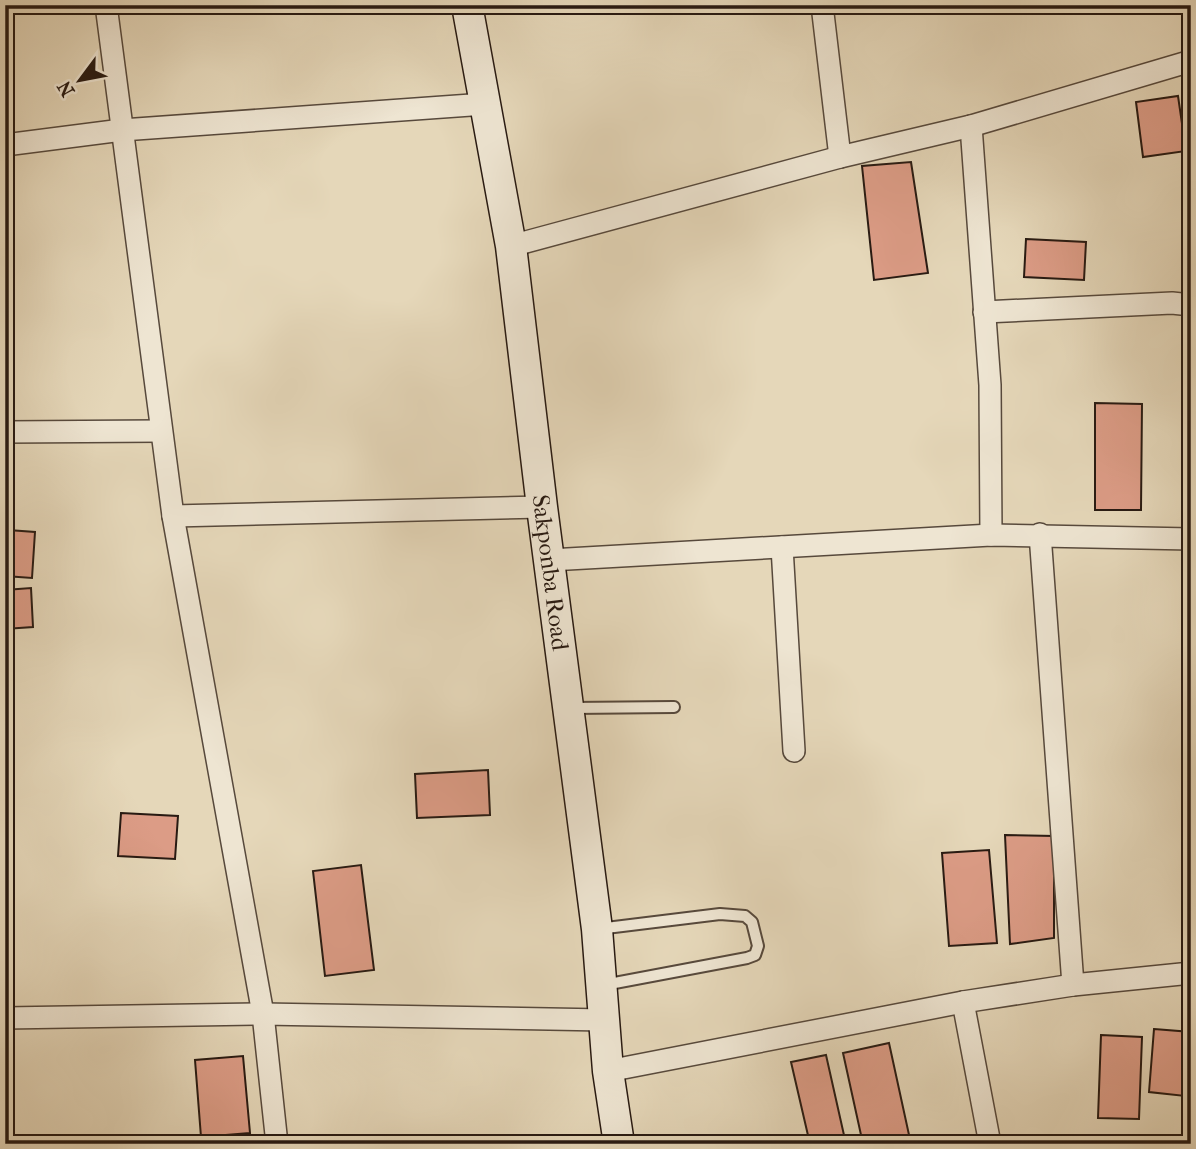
<svg xmlns="http://www.w3.org/2000/svg" width="1196" height="1149" viewBox="0 0 1196 1149" font-family="'IM FELL French Canon',serif">
	<style>
		.building { fill: #dc9c86; stroke: #281a12; stroke-width: 2 }
		.lines { fill: none; stroke-linecap: round; stroke-linejoin: round }
		.lane-casing { stroke: #57493c; stroke-width: 14 }
		.street-casing { stroke: #57493c; stroke-width: 24 }
		.secondary-casing { stroke: #281a12; stroke-width: 33 }
		.lane { stroke: #eee5d2; stroke-width: 10 }
		.street { stroke: #eee5d2; stroke-width: 21 }
		.secondary { stroke: #eee5d2; stroke-width: 30 }
		.labels { text-anchor: middle; stroke-width: 7; stroke-linejoin: round; paint-order: stroke }
		.street-label { font-size: 24px; fill: #281a12; stroke: #eee5d2 }
	</style>
	<rect width="100%" height="100%" fill="#e5d7b9"/>
	<filter id="stains"><feTurbulence type="fractalNoise" baseFrequency=".00286" numOctaves="4"/><feColorMatrix values="0 0 0 0 .2 0 0 0 0 .09 0 0 0 0 .02 0 0 0 .5 -.17"/></filter>
	<radialGradient id="worn" r=".72"><stop offset=".6" stop-color="#630" stop-opacity="0"/><stop offset="1" stop-color="#630" stop-opacity=".3"/></radialGradient>
	<g class="building">
		<polygon points="1178,96 1186,151 1143,157 1136,102"/>
		<polygon points="911,162 928,273 874,280 862,166"/>
		<polygon points="1026,239 1086,242 1084,280 1024,277"/>
		<polygon points="1095,403 1142,404 1141,510 1095,510"/>
		<polygon points="8,530 35,532 32,578 5,576"/>
		<polygon points="1185,576 1191,576 1191,664 1186,665"/>
		<polygon points="31,588 33,627 5,629 5,590"/>
		<polygon points="488,770 490,815 417,818 415,774"/>
		<polygon points="121,813 178,816 175,859 118,856"/>
		<polygon points="1005,835 1054,836 1054,938 1010,944"/>
		<polygon points="989,850 997,943 949,946 942,853"/>
		<polygon points="361,865 374,970 325,976 313,871"/>
		<polygon points="1154,1029 1191,1032 1185,1096 1149,1092"/>
		<polygon points="1101,1035 1142,1037 1139,1119 1098,1118"/>
		<polygon points="889,1043 911,1144 863,1144 843,1053"/>
		<polygon points="826,1055 846,1144 810,1144 791,1062"/>
		<polygon points="243,1056 250,1133 201,1137 195,1060"/>
	</g>
	<g class="lines">
		<g class="lane-casing">
			<g id="lane">
				<polyline points="572,708 674,707"/>
				<polyline points="598,929 720,914 745,916 752,922 758,946 755,955 747,958 604,985"/>
			</g>
		</g>
		<g class="street-casing">
			<g id="street">
				<polyline points="106,5 173,516 263,1014 277,1144"/>
				<polyline points="822,5 840,157"/>
				<polyline points="971,126 990,385 991,535"/>
				<polyline points="5,145 122,130 485,104"/>
				<polyline points="511,246 840,157 971,126 1191,61"/>
				<polyline points="984,312 1172,303 1191,305"/>
				<polyline points="5,432 161,431"/>
				<polyline points="173,516 542,507"/>
				<polyline points="1040,534 1073,985"/>
				<polyline points="782,547 794,751"/>
				<polyline points="550,560 991,535 1191,539"/>
				<polyline points="963,1002 990,1144"/>
				<polyline points="5,1018 263,1014 604,1020"/>
				<polyline points="608,1071 963,1002 1073,985 1191,973"/>
			</g>
		</g>
		<g class="secondary-casing">
			<g id="secondary">
				<path id="s1" d="M 467,5 L 511,246 L 542,507 L 597,929 L 608,1071 L 619,1144"/>
			</g>
		</g>
		<use href="#lane" class="lane"/>
		<use href="#street" class="street"/>
		<use href="#secondary" class="secondary"/>
	</g>
	<g class="labels">
		<g class="street-label">
			<text dy="8" stroke="none"><textPath href="#s1" startOffset="574">Sakponba Road</textPath></text>
		</g>
	</g>
	<rect width="1196" height="1149" fill="none" stroke="#e5d7b9" stroke-width="28"/>
	<rect x="7" y="7" width="1182" height="1135" fill="none" stroke="#281a12" stroke-width="3.5"/>
	<rect x="14" y="14" width="1168" height="1121" fill="none" stroke="#281a12" stroke-width="2"/>
	<g transform="translate(80 80) rotate(238)" stroke="#eee5d2" stroke-width="5" paint-order="stroke">
	<path d="M0-5L12 26L0 18L-12 26Z" fill="#281a12"/>
	<text y="-10" font-size="19" font-weight="bold" text-anchor="middle" fill="#281a12">N</text>
	</g>
	<rect width="100%" height="100%" filter="url(#stains)"/>
	<rect width="100%" height="100%" fill="url(#worn)"/>
</svg>
